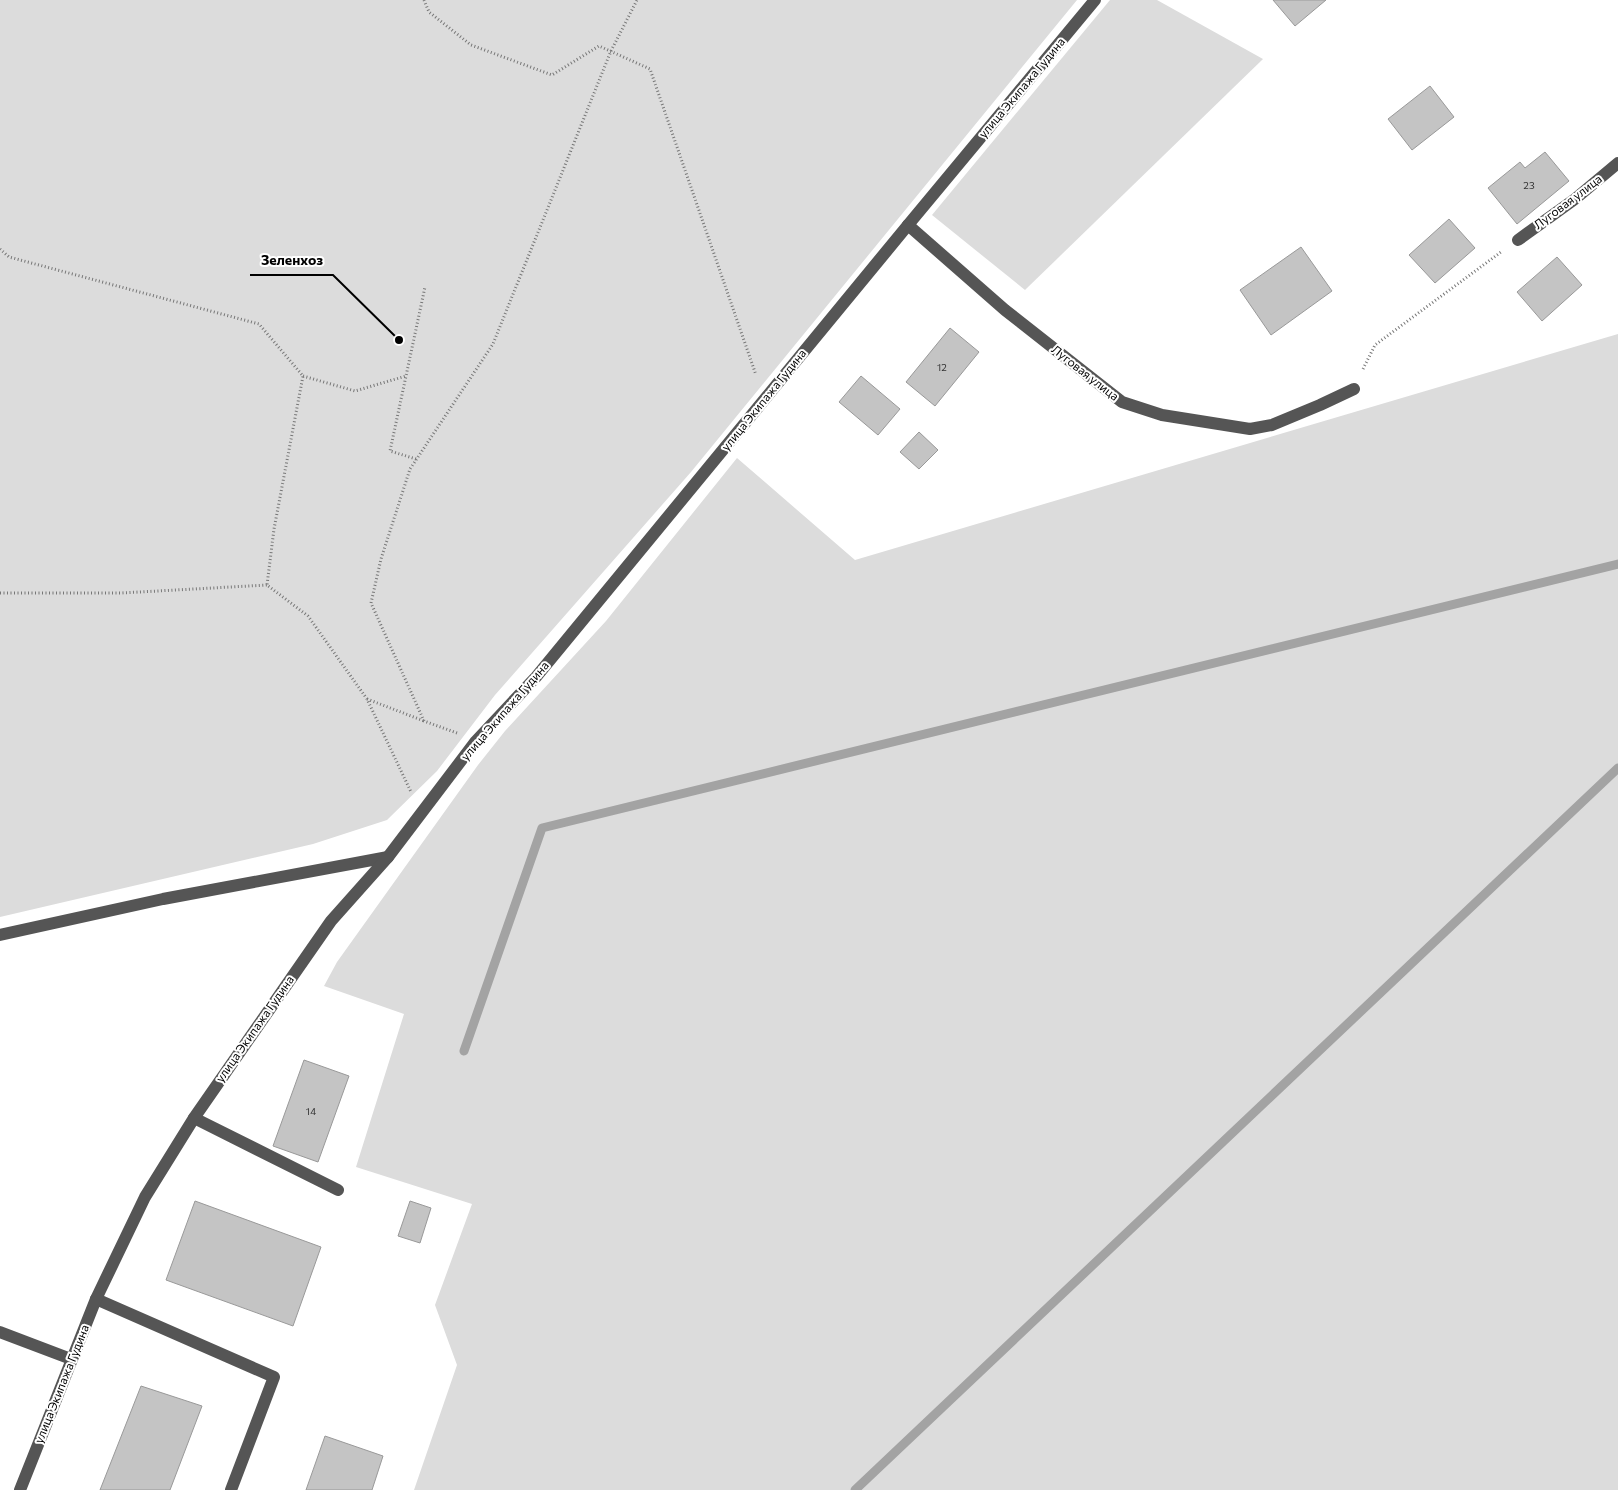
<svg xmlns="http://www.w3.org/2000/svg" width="1618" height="1490" viewBox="0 0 1618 1490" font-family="Commissioner,sans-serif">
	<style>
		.green { fill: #dcdcdc }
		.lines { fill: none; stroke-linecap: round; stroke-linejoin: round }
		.stream { stroke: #a3a3a3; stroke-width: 9 }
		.building { fill: #c4c4c4; stroke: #999 }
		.path { stroke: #777; stroke-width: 3; stroke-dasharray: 1 2.5; stroke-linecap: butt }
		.minor { stroke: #555; stroke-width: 12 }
		.labels { text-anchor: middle; stroke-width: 4; stroke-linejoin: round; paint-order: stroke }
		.number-label { font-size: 10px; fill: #313131 }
		.street-label { font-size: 12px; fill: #000; stroke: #fff }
		.leader { fill: none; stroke: #000; stroke-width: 2 }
		.callout-dot { fill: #000; stroke: #fff; stroke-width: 2 }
		.callout-label { font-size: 14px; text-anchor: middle; font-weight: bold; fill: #000; stroke: #fff; stroke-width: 4; stroke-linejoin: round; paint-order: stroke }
	</style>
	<rect width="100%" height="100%" fill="#fff"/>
	<g class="green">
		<polygon points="0,0 1077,0 691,472 495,695 437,771 387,820 313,844 0,917"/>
		<polygon points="1110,0 1157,0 1263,59 1025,290 932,215"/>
		<polygon points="1618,334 1618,1490 414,1490 457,1365 435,1305 472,1204 356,1167 404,1014 324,986 337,962 478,765 505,731 606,621 737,458 855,560"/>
	</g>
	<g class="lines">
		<g class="stream">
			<polyline points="464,1051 542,828 1618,564"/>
			<polyline points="855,1490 1618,768"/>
		</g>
	</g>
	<g class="building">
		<polygon points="1273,0 1326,0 1295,26"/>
		<polygon points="1430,86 1454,117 1412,150 1388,119"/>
		<polygon points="1545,152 1569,181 1517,224 1488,188 1520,162 1525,168"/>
		<polygon points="1449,219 1475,248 1435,283 1409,255"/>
		<polygon points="1301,247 1332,291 1271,335 1240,290"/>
		<polygon points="1557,257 1582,285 1542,321 1517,292"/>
		<polygon points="950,328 979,352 935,406 906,382"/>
		<polygon points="861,376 900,409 878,435 839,402"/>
		<polygon points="919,432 938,450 919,469 900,452"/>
		<polygon points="304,1060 349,1076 318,1162 273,1146"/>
		<polygon points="195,1201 321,1247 293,1326 166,1280"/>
		<polygon points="410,1201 431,1208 420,1243 398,1236"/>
		<polygon points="141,1386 202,1406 170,1490 100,1490"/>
		<polygon points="325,1436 383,1456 372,1490 306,1490"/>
	</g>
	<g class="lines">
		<g class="path">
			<polyline points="424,0 429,12 471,45 552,75 599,46 650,69 756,375"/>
			<polyline points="0,249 9,257 259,324 303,376 274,529 267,585 308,616 367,699 411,792"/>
			<polyline points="1363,369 1375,345 1501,252"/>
			<polyline points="303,376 355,391 406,376"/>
			<polyline points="416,459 390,451 425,287"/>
			<polyline points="0,593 121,593 267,585"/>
			<polyline points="367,699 424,721"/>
			<polyline points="457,733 424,721 371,603 381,559 410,469 493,344 611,51 637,0"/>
		</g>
		<g class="minor">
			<polyline points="908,225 1005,310 1122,402 1162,415 1250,429 1272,425 1320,405 1354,389"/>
			<polyline points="1518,240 1575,199 1618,163"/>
			<polyline points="0,935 163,899 388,857"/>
			<polyline points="194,1118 338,1190"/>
			<polyline points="96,1299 274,1377 231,1490"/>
			<polyline points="0,1332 71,1359"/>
			<polyline points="20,1490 96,1299 145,1197 194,1118 331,921 388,857 476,741 536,677 908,225 1095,0"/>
		</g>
	</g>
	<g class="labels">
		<g class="number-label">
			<text x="1529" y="189">23</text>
			<text x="942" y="371">12</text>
			<text x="311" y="1115">14</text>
		</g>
		<g class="street-label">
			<text transform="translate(1022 88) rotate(-50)" y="4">улица Экипажа Гудина</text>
			<text transform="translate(1568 202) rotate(-37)" y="4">Луговая улица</text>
			<text transform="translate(1085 373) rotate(38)" y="4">Луговая улица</text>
			<text transform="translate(764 400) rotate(-51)" y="4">улица Экипажа Гудина</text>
			<text transform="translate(505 711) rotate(-49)" y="4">улица Экипажа Гудина</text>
			<text transform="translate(255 1029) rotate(-55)" y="4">улица Экипажа Гудина</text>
			<text transform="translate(62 1384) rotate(-68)" y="4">улица Экипажа Гудина</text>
		</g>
	</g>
	<path class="leader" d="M399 340L333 275H250"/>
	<circle class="callout-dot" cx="399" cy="340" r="5"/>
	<g class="callout-label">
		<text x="292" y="265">Зеленхоз</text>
	</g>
</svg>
